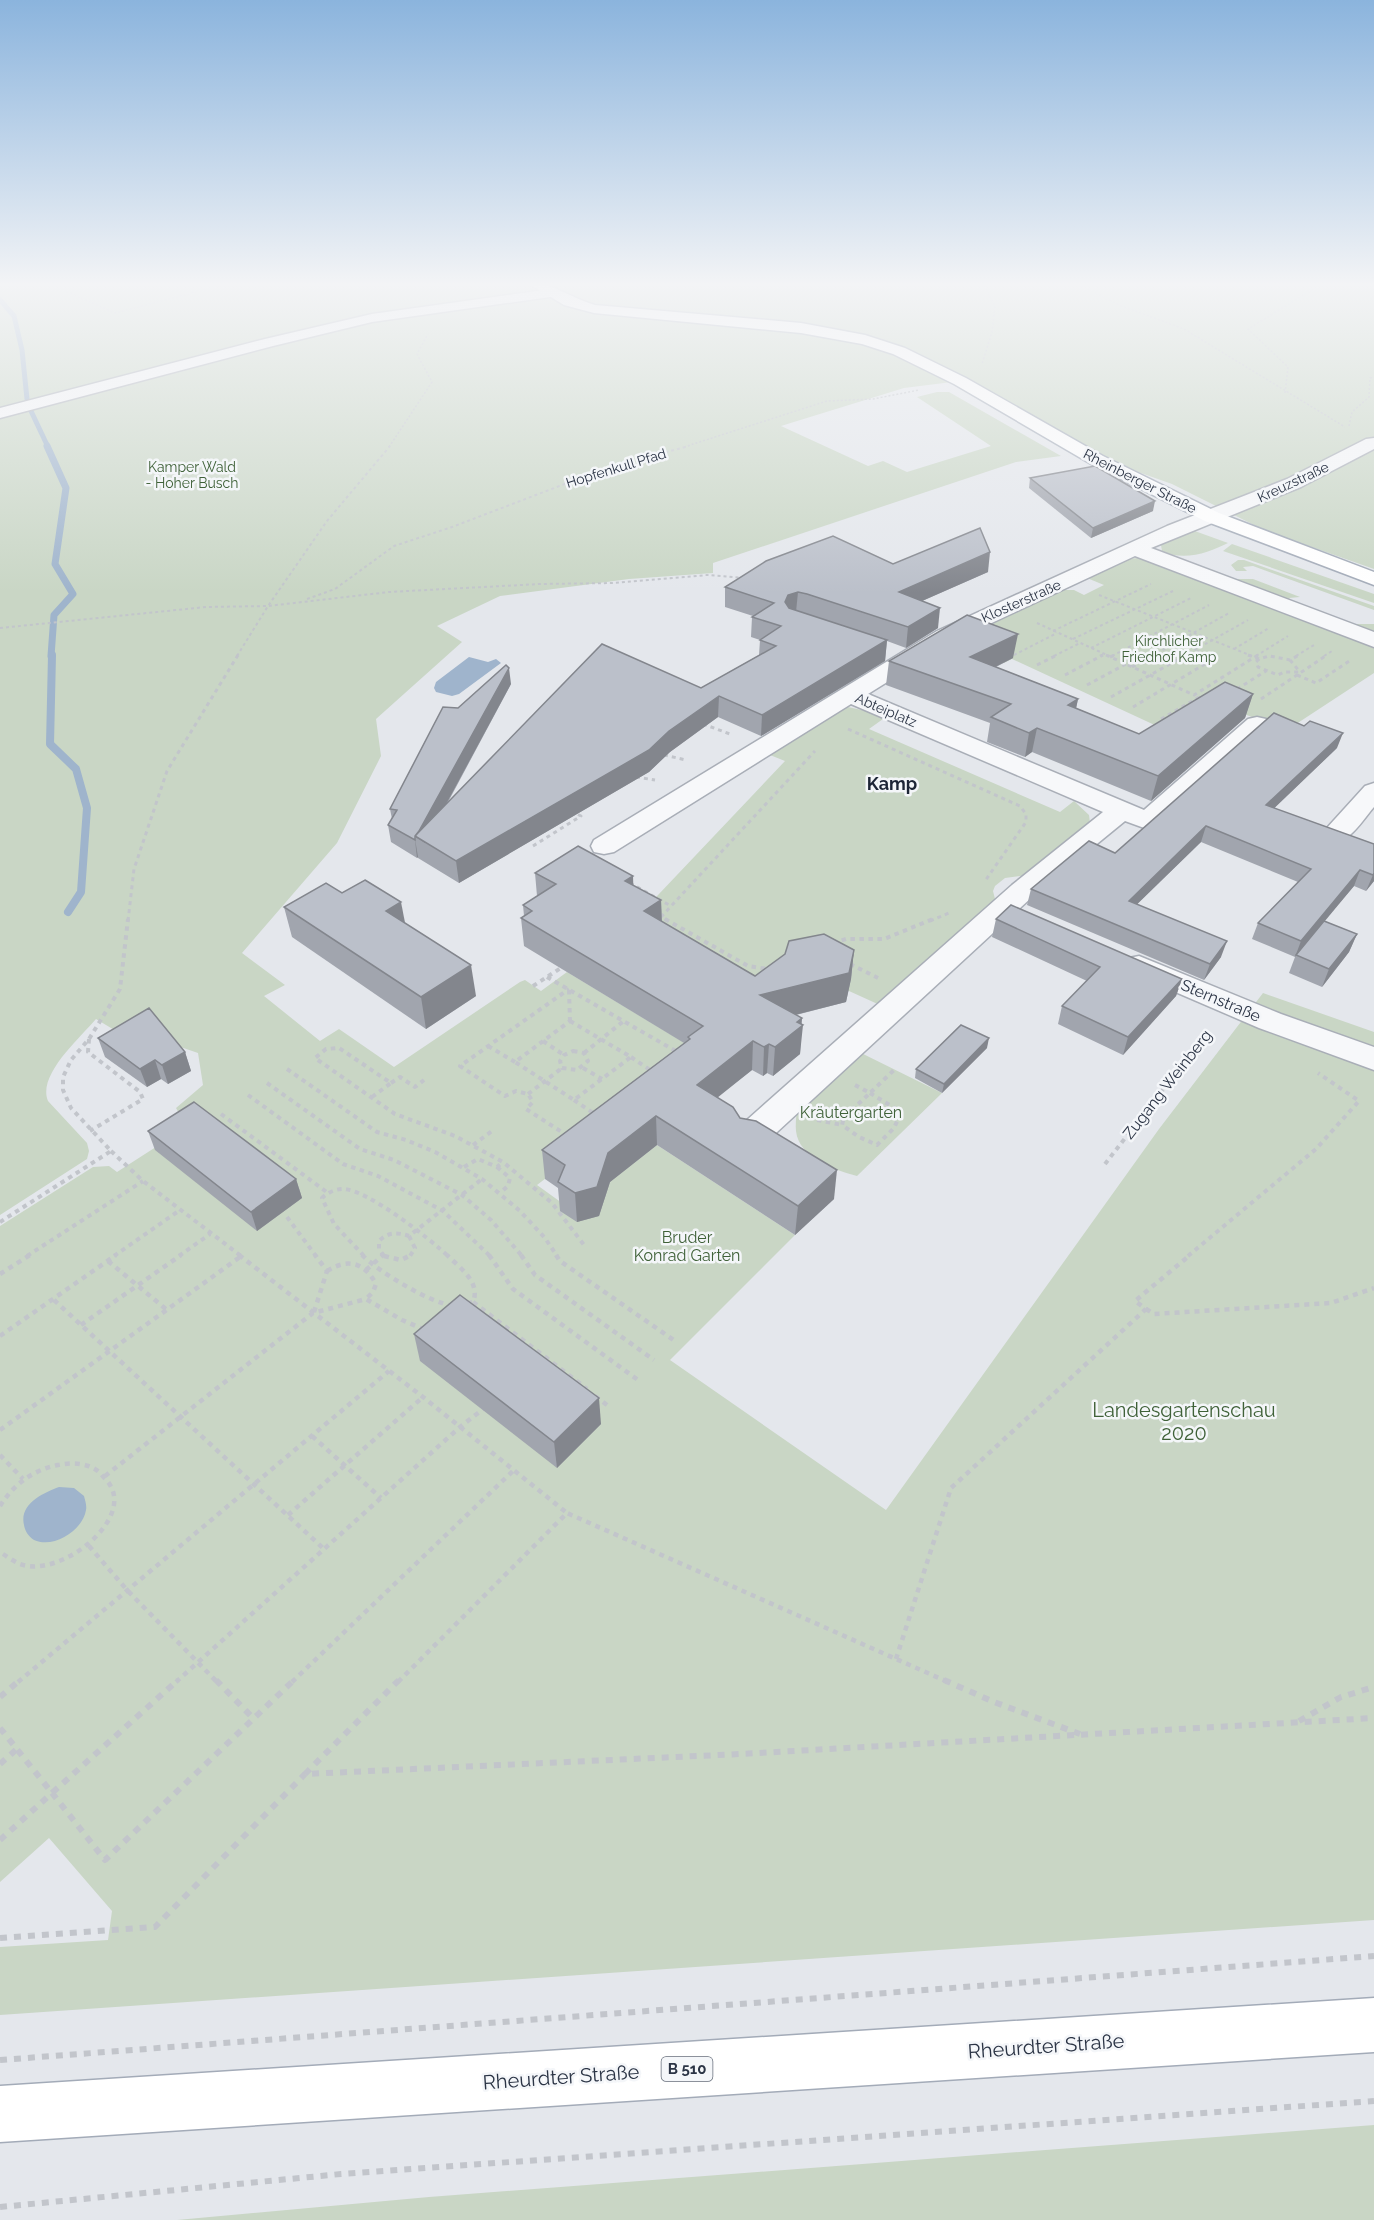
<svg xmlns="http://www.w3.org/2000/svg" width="1374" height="2220" viewBox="0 0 1374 2220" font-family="Raleway,sans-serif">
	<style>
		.green { fill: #c9d6c5 }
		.water { fill: #9fb4cc }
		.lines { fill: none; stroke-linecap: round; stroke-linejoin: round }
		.stream-far2 { stroke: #9fb4cc; stroke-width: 5 }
		.stream-far1 { stroke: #9fb4cc; stroke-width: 7 }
		.stream { stroke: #9fb4cc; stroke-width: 8 }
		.minor-casing { stroke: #a9aeb7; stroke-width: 3 }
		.major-casing { stroke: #a3abb8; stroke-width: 3 }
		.path-far5 { stroke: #c2c5cb; stroke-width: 1.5; stroke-dasharray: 2 2; stroke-linecap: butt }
		.path-far4 { stroke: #c2c5cb; stroke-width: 2; stroke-dasharray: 3 3; stroke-linecap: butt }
		.path-far3 { stroke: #c2c5cb; stroke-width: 3; stroke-dasharray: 4 4; stroke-linecap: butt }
		.path-far2 { stroke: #c2c5cb; stroke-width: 4; stroke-dasharray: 4.5 4.5; stroke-linecap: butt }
		.path-far1 { stroke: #c2c5cb; stroke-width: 4.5; stroke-dasharray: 5 5; stroke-linecap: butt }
		.path { stroke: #c2c5cb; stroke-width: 6; stroke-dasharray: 7 7; stroke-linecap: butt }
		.minor { fill: #f7f8fa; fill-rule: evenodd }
		.major { fill: #fff; fill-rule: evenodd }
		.wall { fill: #a1a5ae }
		.shaded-wall { fill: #83868d }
		.building { fill: #bbc0ca; stroke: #83868d; stroke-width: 1.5 }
		.labels { text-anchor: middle; stroke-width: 5; stroke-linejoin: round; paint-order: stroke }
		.far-park-label { font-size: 14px; fill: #3f6138; stroke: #f4f6f9 }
		.far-street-label { font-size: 14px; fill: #2b3445; stroke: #f4f6f9 }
		.shield { fill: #f4f6f9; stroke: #676e7b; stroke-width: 1.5 }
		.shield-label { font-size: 15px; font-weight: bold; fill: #2b3445 }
		.street-label { font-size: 16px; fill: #2b3445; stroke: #f4f6f9 }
		.park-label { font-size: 16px; fill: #3f6138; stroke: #f4f6f9 }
		.far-district-label { font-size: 18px; font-weight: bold; fill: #1d2536; stroke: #f4f6f9 }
		.near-park-label { font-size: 20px; fill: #3f6138; stroke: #f4f6f9 }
		.near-street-label { font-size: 20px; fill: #2b3445; stroke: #f4f6f9 }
	</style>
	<rect width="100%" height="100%" fill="#e4e7ec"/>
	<g class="green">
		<path d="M 0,282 L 1374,282 L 1374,569 L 1264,530 L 1172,484 L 1121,466 L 960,381 L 904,388 L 781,426 L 868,466 L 883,461 L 907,472 L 991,446 L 917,397 L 937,392 L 949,392 L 1061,456 L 1016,462 L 713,563 L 713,573 L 629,579 L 500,596 L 437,626 L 462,642 L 376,719 L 381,756 L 337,843 L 242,953 L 285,985 L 264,996 L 320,1041 L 339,1029 L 394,1067 L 520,982 L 525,980 L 541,991 L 567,972 L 703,1054 L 653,1096 L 537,1185 L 562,1203 L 561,1211 L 595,1193 L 657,1145 L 795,1235 L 670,1360 L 886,1510 L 1159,1129 L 1263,993 L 1374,1032 L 1374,1920 L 0,2015 L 0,1947 L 108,1940 L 112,1911 L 49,1838 L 0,1882 L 0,1226 L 93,1167 L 109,1166 L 117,1172 L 187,1127 L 176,1108 L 203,1085 L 198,1053 L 166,1042 L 116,1031 L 96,1019 C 80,1038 37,1075 48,1101 L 87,1143 L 89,1151 L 87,1159 L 0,1215 Z"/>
		<path d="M 1192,530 L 1228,543 C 1210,552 1184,562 1162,551 L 1161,545 Z"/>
		<polygon points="1232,544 1374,594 1374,603 1223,551"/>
		<polygon points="1138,558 1374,645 1374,673 1287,730 1220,705 1174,734 1012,659 1004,663 961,637 1061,590 1074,590 1084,595 1104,585 1087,578 1127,559"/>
		<polygon points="1238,560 1244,560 1374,606 1374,610 1253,566 1243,567 1247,571 1236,571 1231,565"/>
		<polygon points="1235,579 1253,579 1300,597 1289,598 1291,601 1352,624 1374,624 1374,636"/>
		<polygon points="848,707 866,711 883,719 869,729 1060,812 1074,801 1089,815 1090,823 1028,875 1005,878 995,886 993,891 996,903 882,1006 849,991 780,993 640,914 785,761 770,755"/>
		<path d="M 849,1047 L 942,1093 L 857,1176 C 835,1170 799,1158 796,1131 C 795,1119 798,1105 799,1093 Z"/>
		<polygon points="1374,2125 1374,2220 177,2220 429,2197"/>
	</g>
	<g class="water">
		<polygon points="469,657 488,662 496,659 501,663 459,694 452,696 436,692 434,688 436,682"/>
		<path d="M 59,1487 L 74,1488 L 84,1496 C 85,1500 87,1506 86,1510 C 83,1530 54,1549 34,1540 C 28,1536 25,1531 24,1525 C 19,1504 43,1493 59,1487 Z"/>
	</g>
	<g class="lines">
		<g class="stream-far2">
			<polyline points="0,300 14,316 22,350 27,399"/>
			<polyline points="31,411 48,447"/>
		</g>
		<polyline class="stream-far1" points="47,446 66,488 55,564 73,594 54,615 51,656"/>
		<polyline class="stream" points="52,655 50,744 76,769 87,808 81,892 68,912"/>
		<g class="minor-casing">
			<g id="minor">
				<polygon points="552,289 559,293 557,296 372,322 273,346 0,418 0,408 265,339 372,314"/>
				<polygon points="1374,438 1374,449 1301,487 1151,548 1374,632 1374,647 1135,556 953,641 868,694 1144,810 1248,719 1257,717 1266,719 1269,724 1156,827 1147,829 1125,821 1032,897 763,1145 751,1148 739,1145 734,1136 739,1127 1012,885 1103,812 851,704 614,852 604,854 594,852 591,846 594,840 937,631 1167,526 1287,479 1366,439"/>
				<path d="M 1374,783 L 1374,807 C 1360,823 1348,847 1325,842 L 1321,836 L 1325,830 L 1365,786 Z"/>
				<polygon points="1139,956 1281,1014 1374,1047 1374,1070 1259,1028 1129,972 1124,965 1129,958"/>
			</g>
		</g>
		<g class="major-casing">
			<g id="major">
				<path d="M 526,282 C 551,282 571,298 595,305 L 801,323 L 865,335 L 905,348 L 966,378 L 1103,456 L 1219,513 L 1374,572 L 1374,585 L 1205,521 L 1091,464 L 954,384 L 893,354 L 862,344 L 801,333 L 594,313 L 564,305 Z"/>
				<polygon points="1374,1998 1374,2052 0,2142 0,2086"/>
			</g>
		</g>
		<g class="path-far5">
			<polyline points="378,282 398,290"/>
			<polyline points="982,282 995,306 992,332 982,364"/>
			<polyline points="1074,282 1119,305 1184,329 1345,427"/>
			<polyline points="1346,282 1352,282"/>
			<polyline points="648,289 655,282"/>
			<polyline points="63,290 115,313 234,282"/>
			<polyline points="1285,393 1288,367 1248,329 1325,282"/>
			<polyline points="1349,426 1352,412 1369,397 1370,378 1374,377"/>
			<polyline points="389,447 432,382 417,354 428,334"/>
			<polyline points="684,447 827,401 873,399 919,390"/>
		</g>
		<g class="path-far4">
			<polyline points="1099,595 1252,656"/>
			<polyline points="307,599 335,589 394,546 452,527 604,469 689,446"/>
			<polyline points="1037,623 1109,656"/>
			<polyline points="0,628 206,607 268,606 389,592 540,584 614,583 707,575 744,578"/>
			<polyline points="1053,631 1151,584"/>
			<polyline points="1073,639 1173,591"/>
			<polyline points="1091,648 1191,598"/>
			<polyline points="1234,649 1269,628"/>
			<polyline points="1197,651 1210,656"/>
			<polyline points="1014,655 1057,633"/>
			<polyline points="237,656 268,606 327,521 390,446"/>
			<polyline points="1054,656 1080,643"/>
			<polyline points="1100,656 1104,654"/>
			<polyline points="1112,656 1209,605"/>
			<polyline points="1152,656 1229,613"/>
			<polyline points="1184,656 1248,620"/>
			<polyline points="1256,656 1288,636"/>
			<polyline points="1296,656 1314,645"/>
			<polyline points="1324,656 1332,651"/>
		</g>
		<g class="path-far3">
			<polyline points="1106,655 1194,695 1258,655"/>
			<polyline points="1248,655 1259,659 1269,656 1290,660 1299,655"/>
			<polyline points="1110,657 1115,655"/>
			<polyline points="1259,659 1256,662 1258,667 1278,675 1284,672 1300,672"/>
			<polyline points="1290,660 1300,672"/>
			<polyline points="1037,665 1057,655"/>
			<polyline points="1132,667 1154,655"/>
			<polyline points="1065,675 1103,655"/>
			<polyline points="1297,675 1316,683 1351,660"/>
			<polyline points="1087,685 1126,664"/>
			<polyline points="1237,689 1266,671"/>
			<polyline points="1111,697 1186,655"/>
			<polyline points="1261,699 1327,655"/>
			<polyline points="1133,707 1215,658 1206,655"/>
			<polyline points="1161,719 1199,697 1195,695"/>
			<polyline points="703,724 730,734"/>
			<polyline points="848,729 1020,806 1026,814 1026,822 985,881"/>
			<polyline points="664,755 686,760"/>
			<polyline points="636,777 655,780"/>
			<polyline points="533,846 581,816 577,814"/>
			<polyline points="630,883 671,906"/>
			<polyline points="128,921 134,869 167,771 238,655"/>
			<polyline points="668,921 661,917 815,751"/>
			<polyline points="930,921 949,913"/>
		</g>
		<g class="path-far2">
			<polyline points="665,919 748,966 768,969"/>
			<polyline points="833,943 846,939 884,939 933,919"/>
			<polyline points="850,964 878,978"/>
			<polyline points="547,977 679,1053"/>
			<polyline points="533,986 564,966"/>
			<polyline points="569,990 570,1021"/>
			<polygon points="570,1021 631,1057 574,1100 515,1062"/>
			<polyline points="89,1039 88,1052 140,1092 143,1099 90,1131"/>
			<polyline points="543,1041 564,1055"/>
			<polyline points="488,1046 515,1062"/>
			<polygon points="573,1051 584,1053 588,1061 577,1070 562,1068 560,1061 564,1055"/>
			<polyline points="584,1053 625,1020"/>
			<polyline points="631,1057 653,1072"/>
			<polyline points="583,1068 602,1079"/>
			<polyline points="287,1069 377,1132 406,1140 435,1152 482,1179 520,1211 545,1238 557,1256"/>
			<polyline points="267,1083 360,1149 394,1160 462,1195 491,1220 522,1256"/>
			<polyline points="391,1083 400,1077 415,1087 424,1080"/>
			<polyline points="855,1085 870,1093 895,1069"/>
			<polygon points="870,1093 896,1109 900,1115 894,1128 877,1145 859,1137 842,1125 844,1117"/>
			<polyline points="528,1094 562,1068"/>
			<polyline points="248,1095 343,1164 378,1176 443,1211 490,1256"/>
			<polyline points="372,1097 391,1083 339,1048 326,1049 315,1058 395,1114 455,1136 503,1162 552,1203 584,1245"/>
			<polyline points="574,1100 596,1115"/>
			<polyline points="832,1108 844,1117"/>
			<polyline points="221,1114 328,1193"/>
			<polyline points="817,1120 842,1125"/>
			<polyline points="568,1136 526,1109 533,1102 528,1094 516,1091 505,1096 460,1066 569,989"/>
			<polyline points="473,1145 492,1131"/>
			<polyline points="111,1151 143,1181 241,1256"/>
			<polyline points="1105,1164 1210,1029"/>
			<polyline points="464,1167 478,1159 497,1167 503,1162"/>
			<polyline points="497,1167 510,1178 508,1186 501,1192"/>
			<polyline points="287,1217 316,1256"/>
			<polyline points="0,1222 111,1151 71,1108 63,1090 63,1077 71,1060 89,1039 120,989 128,919"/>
			<polyline points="409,1236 415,1248 410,1256"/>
			<polyline points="27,1256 143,1181"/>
			<polyline points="114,1256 180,1210"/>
			<polyline points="179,1256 210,1234"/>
			<path d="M 364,1256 L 334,1224 L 322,1198 C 327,1193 335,1189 343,1189 C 367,1189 430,1239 448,1256"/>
			<path d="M 384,1256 L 379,1249 L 379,1241 C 388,1232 397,1232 409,1236 L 482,1179"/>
			<polyline points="1188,1256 1316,1149 1359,1101 1318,1073"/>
		</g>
		<g class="path-far1">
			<polyline points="239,1255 423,1397 567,1513"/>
			<path d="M 362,1255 C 379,1272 430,1303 454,1306 C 461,1306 467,1304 473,1302 C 481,1282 460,1268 447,1255"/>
			<polyline points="489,1255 513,1289 638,1380"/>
			<polyline points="521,1255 535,1275 654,1360"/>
			<polyline points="556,1255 560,1261 675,1341"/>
			<polyline points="384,1256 401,1260 411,1255"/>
			<polyline points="108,1261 167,1310"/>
			<polyline points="366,1270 383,1255"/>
			<path d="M 327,1271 C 348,1258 364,1262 376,1284 L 373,1292 L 366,1299"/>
			<polyline points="0,1274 30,1255"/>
			<polyline points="54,1300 324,1549"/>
			<polyline points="473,1302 587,1389"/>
			<polyline points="1146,1309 1154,1314 1331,1303 1374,1288"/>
			<polyline points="314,1312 327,1271 315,1255"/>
			<polyline points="81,1325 181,1255"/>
			<polyline points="0,1336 116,1255"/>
			<polyline points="595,1396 611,1408"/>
			<polyline points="0,1430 240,1257"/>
			<polyline points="312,1436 381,1498"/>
			<polyline points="0,1455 23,1479"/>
			<polyline points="105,1476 313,1313 366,1299 402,1320 423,1329"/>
			<path d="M 0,1506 C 14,1484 33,1470 58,1465 C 73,1462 91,1463 101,1474 C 104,1478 108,1481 110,1485 C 133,1522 58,1579 20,1564 C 13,1561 6,1556 0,1552"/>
			<polyline points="288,1515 423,1397"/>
			<polyline points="89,1546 127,1590 217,1682"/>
			<polyline points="896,1659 951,1488 1146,1309 1135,1301 1190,1255"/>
			<polyline points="18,1682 389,1371"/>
			<polyline points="176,1682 460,1427 487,1406"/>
			<polyline points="292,1682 514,1470"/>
			<polyline points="398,1682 567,1513 948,1682"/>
		</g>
		<g class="path">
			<polyline points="216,1680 253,1718"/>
			<polyline points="399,1680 305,1774 741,1754 1374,1718"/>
			<polyline points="944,1680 994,1702 1080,1734"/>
			<polyline points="0,1697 20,1680"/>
			<polyline points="1299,1721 1341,1697 1374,1687"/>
			<polyline points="0,1728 52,1793 178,1680"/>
			<polyline points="0,1764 17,1749"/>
			<polyline points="0,1840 52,1793 105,1860 294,1680"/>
			<polyline points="0,1938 155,1927 305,1774"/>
			<polyline points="0,2060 1374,1956"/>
			<polyline points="0,2207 341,2174 1374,2101"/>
		</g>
		<use href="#minor" class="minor"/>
		<use href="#major" class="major"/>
	</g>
	<g class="wall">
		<polygon points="1030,478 1153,511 1091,538 1029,488"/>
		<polygon points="893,564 988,572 922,601 938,628 906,648 887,641 885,661 761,736 718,717 670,752 649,772 459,883 418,858 418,857 417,858 391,842 388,825 392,819 390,809 458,708 511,684 447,804 701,688 759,655 760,640 751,637 752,617 753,616 725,607 725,587"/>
		<polygon points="1013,658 996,667 1078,699 1076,708 1139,734 1253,694 1245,718 1151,801 1032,752 1025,757 987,742 990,723 886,685 889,661"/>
		<polygon points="1337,748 1274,808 1374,844 1374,881 1366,891 1354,886 1324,921 1357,934 1349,952 1322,987 1289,973 1295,957 1252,939 1258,923 1298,882 1201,842 1137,904 1221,957 1204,980 1027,905 1031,889 1115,853"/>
		<polygon points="535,873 633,886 661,900 662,922 755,976 854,950 851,979 846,1002 796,1015 802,1018 800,1054 773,1076 767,1073 763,1076 752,1070 717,1097 740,1118 834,1199 795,1235 657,1145 610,1182 599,1216 577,1222 560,1211 558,1188 545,1179 542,1150 684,1043 524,946 521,918 524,916 523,905 537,896"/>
		<polygon points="342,893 405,923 476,996 426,1029 292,937 284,907"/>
		<polygon points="996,919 1182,979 1176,996 1123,1055 1058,1024 1062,1006 1087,981 992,937"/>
		<polygon points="98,1038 185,1052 191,1071 168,1084 161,1079 147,1087 105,1057"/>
		<polygon points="987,1048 942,1093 915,1078 916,1069"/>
		<polygon points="148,1131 296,1179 302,1198 257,1231 155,1150"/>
		<polygon points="414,1334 601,1424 557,1468 420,1361"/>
	</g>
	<g class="shaded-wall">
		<polygon points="1155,501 1153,511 1091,538 1093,528"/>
		<polygon points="990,552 988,572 897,612 899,592"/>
		<polygon points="798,592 796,612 787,615 785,602 788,595"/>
		<polygon points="940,608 938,628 906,648 908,627"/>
		<polygon points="1018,634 1013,658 967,681 970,657"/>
		<polygon points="887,640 885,661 761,736 762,715"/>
		<polygon points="509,668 511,684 425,843 416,837"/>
		<polygon points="1253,694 1245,718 1151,801 1158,776"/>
		<polygon points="719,696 718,717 670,752 649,772 459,883 456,861 669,731"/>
		<polygon points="1078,699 1073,723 1068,705"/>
		<polygon points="1037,728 1032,752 1025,757 1029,733"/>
		<polygon points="1343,733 1337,748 1261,821 1266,805"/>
		<polygon points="1206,826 1201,842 1124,917 1129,901"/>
		<polygon points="415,839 418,857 417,858 415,840"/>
		<polygon points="1360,870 1354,886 1295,957 1301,941"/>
		<polygon points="1374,873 1374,881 1366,891 1373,875"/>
		<polygon points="633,876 634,905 625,881"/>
		<polygon points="661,900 662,929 644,911"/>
		<polygon points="401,902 407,933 386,911"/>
		<polygon points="1357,934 1349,952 1322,987 1329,969"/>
		<polygon points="1227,941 1221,957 1204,980 1210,964"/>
		<polygon points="854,950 851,979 846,1002 759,1024 760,995"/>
		<polygon points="471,965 476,996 426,1029 421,997"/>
		<polygon points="1182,979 1176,996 1123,1055 1128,1037"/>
		<polygon points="802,1018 801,1026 803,1025 800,1054 773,1076 775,1047 797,1022"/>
		<polygon points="989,1038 987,1048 942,1093 944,1084"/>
		<polygon points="753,1041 752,1070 697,1114 697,1085"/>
		<polygon points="769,1044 767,1073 763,1076 764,1047"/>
		<polygon points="185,1052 191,1071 168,1084 162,1065"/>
		<polygon points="155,1060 161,1079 147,1087 140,1069"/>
		<polygon points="656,1116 657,1145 610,1182 599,1216 577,1222 575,1193 608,1153"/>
		<polygon points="837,1170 834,1199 795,1235 798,1206"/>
		<polygon points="296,1179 302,1198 257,1231 251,1212"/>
		<polygon points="599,1398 601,1424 557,1468 554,1442"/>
	</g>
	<g class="building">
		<polygon points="1095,466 1155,501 1093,528 1030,478"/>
		<polygon points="980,528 990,552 899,592 940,608 908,627 807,594 798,592 788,595 785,602 789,608 887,640 762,715 719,696 669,731 649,750 456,861 415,836 602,644 701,688 776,646 760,640 781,626 752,617 774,603 725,587 766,561 833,536 893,564"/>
		<polygon points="967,615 1018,634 970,657 1078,699 1068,705 1139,734 1225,682 1253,694 1158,776 1037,728 1029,733 991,717 1011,704 889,661"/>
		<polygon points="506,665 509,668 419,831 415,836 415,840 388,825 397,810 390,809 443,707 458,708"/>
		<polygon points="1274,713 1304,726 1310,721 1343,733 1266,805 1374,844 1374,873 1373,875 1360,870 1301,941 1258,923 1311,869 1206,826 1129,901 1227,941 1210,964 1031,889 1089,841 1115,853"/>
		<polygon points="578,846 633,876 625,881 661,900 644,911 755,976 785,954 789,941 824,934 854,950 849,973 760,995 802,1018 797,1022 803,1025 775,1047 769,1044 764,1047 753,1041 697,1085 733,1107 740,1118 756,1121 837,1170 798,1206 656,1116 608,1153 597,1187 575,1193 558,1182 565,1165 542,1150 690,1039 688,1037 703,1026 521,918 532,911 523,905 556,884 535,873"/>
		<polygon points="365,880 401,902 386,911 471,965 421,997 284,907 326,883 342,893"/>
		<polygon points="1011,905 1182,979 1128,1037 1062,1006 1100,967 996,919"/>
		<polygon points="1324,921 1357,934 1329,969 1296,955"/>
		<polygon points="149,1008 185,1052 162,1065 155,1060 140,1069 98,1038"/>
		<polygon points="961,1025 989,1038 944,1084 916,1069"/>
		<polygon points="194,1102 296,1179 251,1212 148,1131"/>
		<polygon points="460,1295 599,1398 554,1442 414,1334"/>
	</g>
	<linearGradient id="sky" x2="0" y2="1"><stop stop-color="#8bb4dd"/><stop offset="0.48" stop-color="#f3f4f6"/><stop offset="1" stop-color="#f3f4f6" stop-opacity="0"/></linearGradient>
	<rect width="1374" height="593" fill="url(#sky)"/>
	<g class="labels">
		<g class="far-park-label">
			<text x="192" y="472">Kamper Wald<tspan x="192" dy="16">- Hoher Busch</tspan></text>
			<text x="1169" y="646">Kirchlicher<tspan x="1169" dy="16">Friedhof Kamp</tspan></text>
		</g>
		<g class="far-street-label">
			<text transform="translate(616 468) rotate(-17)" y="5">Hopfenkull Pfad</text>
			<text transform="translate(1140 481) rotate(27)" y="5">Rheinberger Straße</text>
			<text transform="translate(1293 482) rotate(-25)" y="5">Kreuzstraße</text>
			<text transform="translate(1021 601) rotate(-24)" y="5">Klosterstraße</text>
			<text transform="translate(886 710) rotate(23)" y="5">Abteiplatz</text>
		</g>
		<rect class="shield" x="661.5" y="2057" width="51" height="24" rx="4.5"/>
		<g class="shield-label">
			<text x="687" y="2074">B 510</text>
		</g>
		<g class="street-label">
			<text transform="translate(1221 1000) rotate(23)" y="6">Sternstraße</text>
			<text transform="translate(1167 1084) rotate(-52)" y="6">Zugang Weinberg</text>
		</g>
		<g class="park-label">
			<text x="851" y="1118">Kräutergarten</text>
			<text x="687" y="1243">Bruder<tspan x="687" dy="18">Konrad Garten</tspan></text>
		</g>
		<g class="far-district-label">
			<text x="892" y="790">Kamp</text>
		</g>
		<g class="near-park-label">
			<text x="1184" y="1417">Landesgartenschau<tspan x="1184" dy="23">2020</tspan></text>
		</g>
		<g class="near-street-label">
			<text transform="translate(1046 2046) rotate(-4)" y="7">Rheurdter Straße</text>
			<text transform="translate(561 2077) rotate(-4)" y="7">Rheurdter Straße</text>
		</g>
	</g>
</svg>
